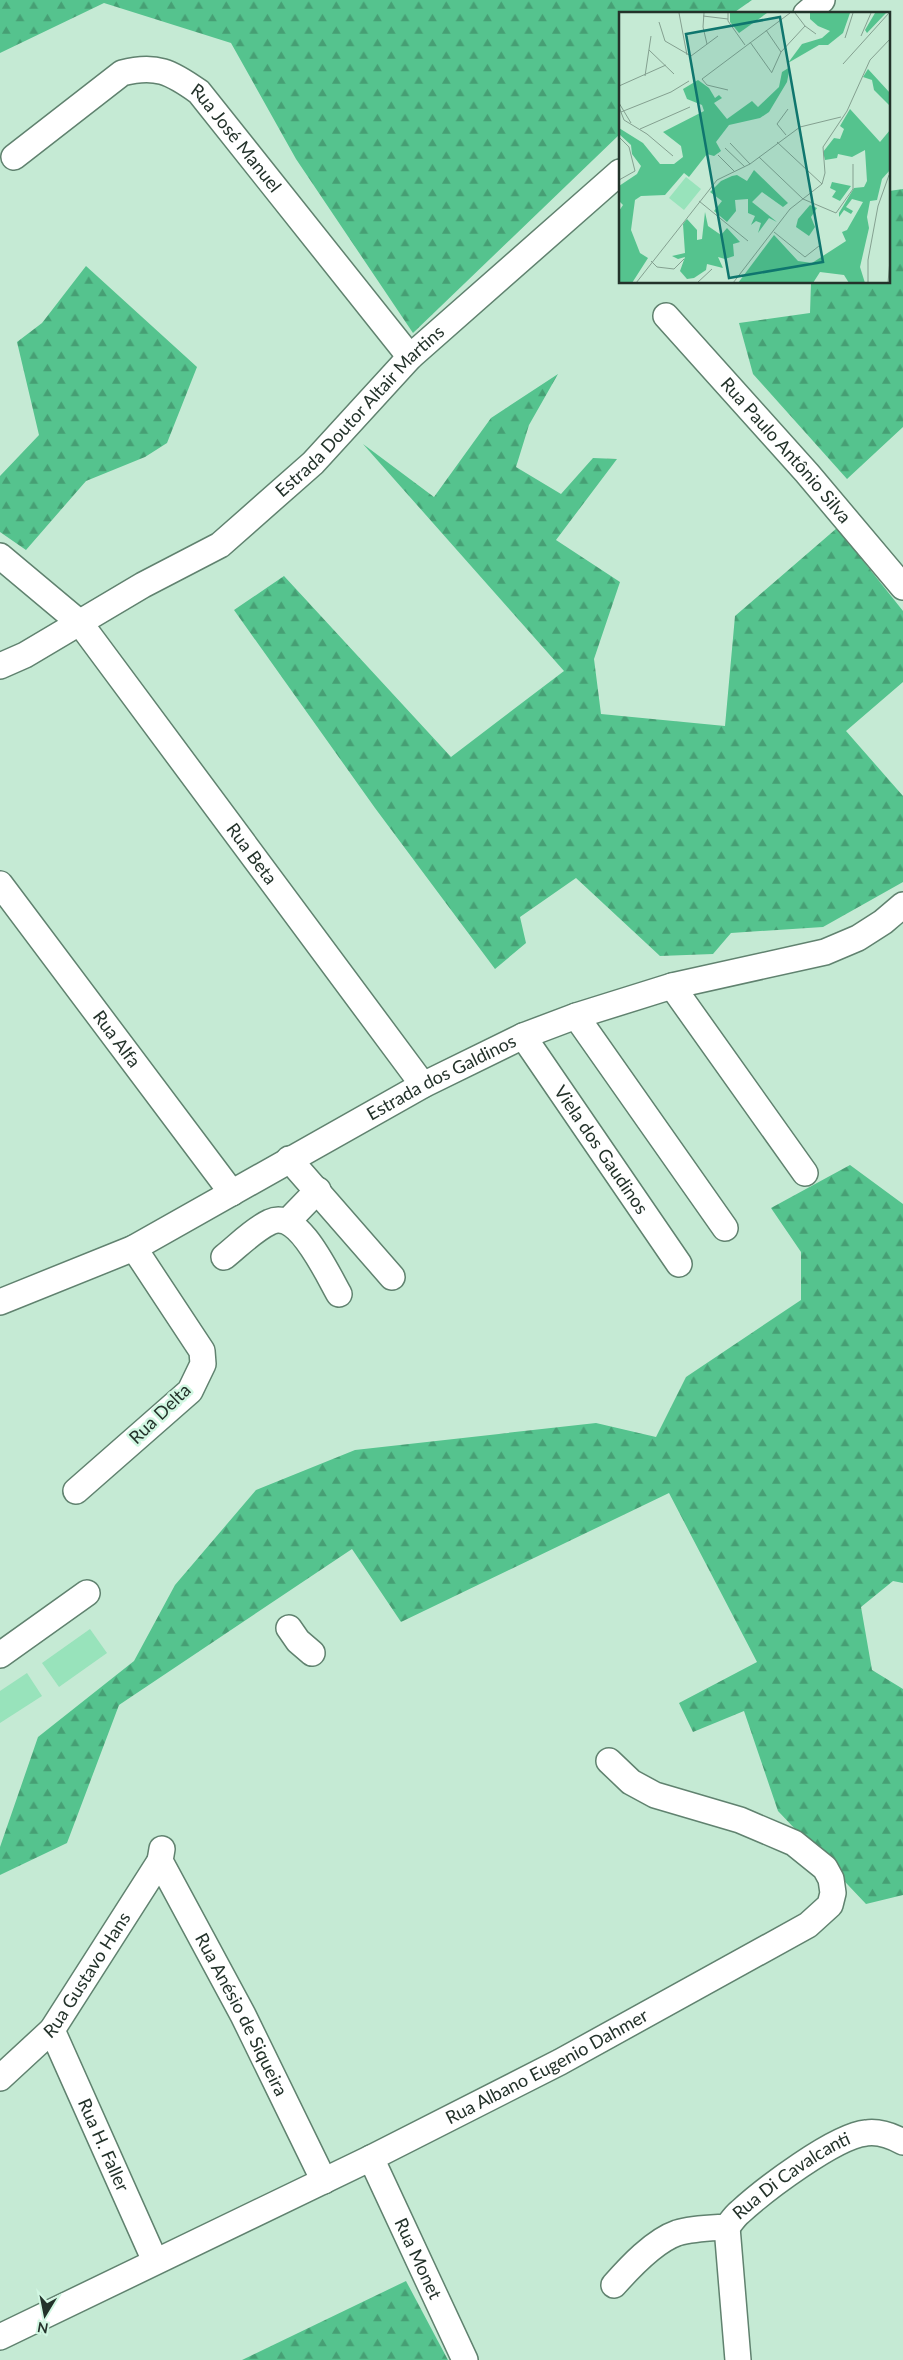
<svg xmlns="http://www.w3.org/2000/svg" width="903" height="2360" viewBox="0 0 903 2360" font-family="Lato,sans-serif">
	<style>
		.green { fill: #98e3bb }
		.forest { fill: url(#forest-firs) }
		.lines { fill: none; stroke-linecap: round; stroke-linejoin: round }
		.minor-casing { stroke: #60826f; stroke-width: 28 }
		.minor { stroke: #fff; stroke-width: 25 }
		.labels { text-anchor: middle; stroke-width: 5; stroke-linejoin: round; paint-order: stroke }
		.street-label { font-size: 18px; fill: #23322a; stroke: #d1f7e2 }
		.inset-road { fill: none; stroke: #84a090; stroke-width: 1 }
		.view { fill: #0f766e; fill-opacity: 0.15; stroke: #0f766e; stroke-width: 2.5 }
		.inset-edge { fill: none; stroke: #23322a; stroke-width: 2.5 }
	</style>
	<defs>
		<pattern id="forest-firs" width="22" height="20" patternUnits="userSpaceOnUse" patternTransform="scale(1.25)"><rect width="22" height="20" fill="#55c38e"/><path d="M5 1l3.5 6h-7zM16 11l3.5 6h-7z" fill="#469f74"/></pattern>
	</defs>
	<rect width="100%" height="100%" fill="#c5ead4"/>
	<g class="green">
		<polygon points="90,1629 107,1653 59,1687 42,1663"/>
		<polygon points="27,1673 42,1696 0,1723 0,1691"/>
	</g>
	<g class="forest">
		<polygon points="0,0 752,0 732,14 620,14 620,134 413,333 296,159 231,43 104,3 0,53"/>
		<polygon points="903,189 903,427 847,479 753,374 739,323 810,313 811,283 889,282 889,191"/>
		<polygon points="86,266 197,367 167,443 145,457 86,481 26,550 0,532 0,476 39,435 17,342 42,323"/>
		<polygon points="558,374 529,425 516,467 561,494 593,458 617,459 556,540 620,582 594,659 601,714 725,726 735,616 837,528 903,611 903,682 846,731 903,796 903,882 823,927 731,933 713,954 660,956 576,878 520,917 526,943 495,969 375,808 234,610 284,576 451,757 564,671 363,444 434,497 491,418"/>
		<polygon points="850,1165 903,1204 903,1583 893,1581 861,1607 872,1670 903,1689 903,1895 866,1904 778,1811 744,1711 693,1732 679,1703 757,1662 669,1493 401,1622 352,1549 119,1705 67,1843 0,1875 0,1847 38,1737 134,1661 175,1585 256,1490 355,1450 596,1423 656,1437 686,1377 801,1300 801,1252 771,1208"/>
		<polygon points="406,2281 448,2360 242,2360"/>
	</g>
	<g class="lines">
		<g class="minor-casing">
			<g id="minor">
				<polyline points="806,14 822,0"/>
				<path id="s1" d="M 14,157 L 122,73 C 156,64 171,72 199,92 L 410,357"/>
				<path id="s2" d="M 666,316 L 807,473 L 903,587"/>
				<path id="s3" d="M 0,556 L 80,623 L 423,1085"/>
				<path id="s4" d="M 0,666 L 25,655 L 143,585 L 220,545 L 313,463 L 410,357 L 620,172"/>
				<path id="s5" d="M 0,884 L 232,1193"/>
				<polyline points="672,986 805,1173"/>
				<polyline points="576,1016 725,1228"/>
				<path id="s6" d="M 523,1036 L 679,1264"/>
				<polyline points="289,1159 392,1277"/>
				<polyline points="288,1221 318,1190"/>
				<path d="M 224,1257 C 238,1246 253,1230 270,1222 C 298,1208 328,1275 339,1294"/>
				<path id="s7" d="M 0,1302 L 134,1248 L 423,1085 L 523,1036 L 576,1016 L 672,986 L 825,952 L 858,938 L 883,922 L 903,905"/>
				<polyline points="76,1491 190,1391 203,1364 202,1351 134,1248"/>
				<polyline points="289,1628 298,1641 312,1653"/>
				<polyline points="0,1655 87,1593"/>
				<path id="s8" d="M 162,1849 L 160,1861 L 243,2015 L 324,2181"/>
				<path id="s9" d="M 52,2030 L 155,2261"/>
				<path id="s10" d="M 0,2078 L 52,2030 L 160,1861"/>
				<path id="s11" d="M 371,2158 L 465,2360"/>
				<polyline points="727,2227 738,2360"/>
				<path id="s12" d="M 614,2285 C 630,2267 654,2241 677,2233 C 693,2228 710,2228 727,2227 C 731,2222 735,2216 740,2212 C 764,2190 835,2136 866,2133 C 879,2131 892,2136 903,2142"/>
				<path id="s13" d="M 0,2337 L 371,2158 L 560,2062 L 808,1925 L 830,1905 L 833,1893 L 831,1879 L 825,1868 L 794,1843 L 740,1820 L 655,1795 L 631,1782 L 609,1761"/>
			</g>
		</g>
		<use href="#minor" class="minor"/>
	</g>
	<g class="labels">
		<g class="street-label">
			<text dy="6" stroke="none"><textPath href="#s1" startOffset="279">Rua José Manuel</textPath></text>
			<text dy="6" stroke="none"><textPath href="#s4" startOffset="445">Estrada Doutor Altair Martins</textPath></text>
			<text dy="6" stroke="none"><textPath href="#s2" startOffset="180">Rua Paulo Antônio Silva</textPath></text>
			<text dy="6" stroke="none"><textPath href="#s3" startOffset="392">Rua Beta</textPath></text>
			<text dy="6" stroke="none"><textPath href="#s5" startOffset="194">Rua Alfa</textPath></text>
			<text dy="6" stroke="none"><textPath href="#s7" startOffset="496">Estrada dos Galdinos</textPath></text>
			<text dy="6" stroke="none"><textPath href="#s6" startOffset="138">Viela dos Gaudinos</textPath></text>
			<text transform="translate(160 1414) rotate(-44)" y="6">Rua Delta</text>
			<text dy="6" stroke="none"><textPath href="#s10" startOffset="136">Rua Gustavo Hans</textPath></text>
			<text dy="6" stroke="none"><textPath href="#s8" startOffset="186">Rua Anésio de Siqueira</textPath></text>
			<text dy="6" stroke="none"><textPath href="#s13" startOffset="610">Rua Albano Eugenio Dahmer</textPath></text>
			<text dy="6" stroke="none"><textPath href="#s9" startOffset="126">Rua H. Faller</textPath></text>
			<text dy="6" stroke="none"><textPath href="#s12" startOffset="216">Rua Di Cavalcanti</textPath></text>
			<text dy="6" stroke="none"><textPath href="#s11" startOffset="111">Rua Monet</textPath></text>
		</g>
	</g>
	<g transform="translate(619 12)">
		<rect width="271" height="271" fill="#c5ead4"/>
		<path d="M 67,165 L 82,177 L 65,198 L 50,186 Z" fill="#98e3bb"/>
		<path d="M 111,1 L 148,1 L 120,21 L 111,10 ZM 191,1 L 231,1 L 224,21 L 209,33 L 200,33 L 169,51 L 183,32 L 203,26 L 211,19 L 199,14 L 191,7 ZM 256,1 L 267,1 L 248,21 L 246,18 ZM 171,55 L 168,70 L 150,100 L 141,106 L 110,113 L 97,130 L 102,139 L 95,144 L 88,142 L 70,165 L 65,161 L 46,183 L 22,184 L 16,188 L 12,218 L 21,241 L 29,246 L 13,271 L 0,271 L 0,199 L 4,193 L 0,189 L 0,174 L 18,162 L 22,154 L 13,142 L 12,133 L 0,122 L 0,116 L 24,131 L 41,152 L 55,152 L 64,145 L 62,134 L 44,120 L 85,99 L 83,93 L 68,87 L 64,77 L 79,68 L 90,76 L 96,86 L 100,83 L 103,86 L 95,91 L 108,107 L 133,89 L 139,95 L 160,75 L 163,60 ZM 249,57 L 271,81 L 271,94 L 255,78 L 253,68 L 244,65 ZM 231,97 L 261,130 L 271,118 L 271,158 L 263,167 L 258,188 L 251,189 L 248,205 L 250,216 L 241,255 L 246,271 L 230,271 L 225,263 L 201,260 L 194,271 L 119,271 L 155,223 L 179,249 L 193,251 L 227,229 L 223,220 L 228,218 L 244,190 L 233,187 L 227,195 L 234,199 L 232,202 L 225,198 L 220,205 L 220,201 L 235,176 L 245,175 L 248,169 L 246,138 L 233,145 L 219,142 L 218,146 L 206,148 L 204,140 L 215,126 L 221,127 L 225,117 L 221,114 ZM 135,158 L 169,191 L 164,195 L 143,180 L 133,190 L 158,210 L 150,206 L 139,221 L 142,211 L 137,209 L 132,213 L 136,204 L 129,201 L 129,187 L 116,188 L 117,199 L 108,210 L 95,199 L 103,189 L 91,180 L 102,169 L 113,164 L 118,163 L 128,169 ZM 213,170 L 232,174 L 221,189 L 213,185 L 217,179 L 211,176 ZM 191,193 L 198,196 L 192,205 L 196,215 L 190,224 L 177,215 L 179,207 ZM 86,200 L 89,214 L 102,223 L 108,216 L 121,230 L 114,232 L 115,244 L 106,247 L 99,245 L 104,256 L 88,252 L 87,258 L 75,266 L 68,267 L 61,259 L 66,245 L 59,247 L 53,244 L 66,241 L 64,212 L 68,207 L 78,218 L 78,228 L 83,227 Z" fill="#55c38e"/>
		<path class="inset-road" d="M 60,1 L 68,43M 85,1 L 84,15 L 88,32M 109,1 L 109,9 L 126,33M 176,1 L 186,14 L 197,22M 84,4 L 109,7M 40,10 L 46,29 L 72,44 L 99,24M 147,18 L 162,40M 242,24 L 252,1M 226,26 L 234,1M 131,30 L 153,61M 30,38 L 55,62M 224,52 L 270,1M 153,60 L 162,40 L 186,14M 26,64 L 32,24M 0,74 L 47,53M 109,78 L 88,73 L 83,67 L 171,1M 0,91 L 12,111M 0,95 L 5,108 L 28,122 L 54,144M 2,100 L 52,80 L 70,69M 21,117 L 71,95M 167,123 L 158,112 L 169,97M 0,125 L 10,135 L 16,159 L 0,168M 158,130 L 203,172M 111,131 L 131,152M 106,136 L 126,155M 99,143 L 116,160M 140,145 L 184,187 L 217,201M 80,189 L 129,229M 217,201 L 234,177 L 234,152M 155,220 L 186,245 L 200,234M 32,249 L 38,255 L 55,257 L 65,247M 17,271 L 98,168 L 131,152 L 181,115 L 222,105M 78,271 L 93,257M 114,271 L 171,197 L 203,172 L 206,161 L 204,135 L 228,99 L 251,48 L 272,26M 249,271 L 249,248 L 259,194 L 270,163M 269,271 L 272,236"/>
		<path class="view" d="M 161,5 L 204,250 L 110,266 L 67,22 Z"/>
		<rect width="271" height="271" class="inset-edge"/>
	</g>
	<g transform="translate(45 2315) rotate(190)" stroke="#d1f7e2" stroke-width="4" paint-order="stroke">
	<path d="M0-4L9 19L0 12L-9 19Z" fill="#23322a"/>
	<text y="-8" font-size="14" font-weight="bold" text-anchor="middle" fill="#23322a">N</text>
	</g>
</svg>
